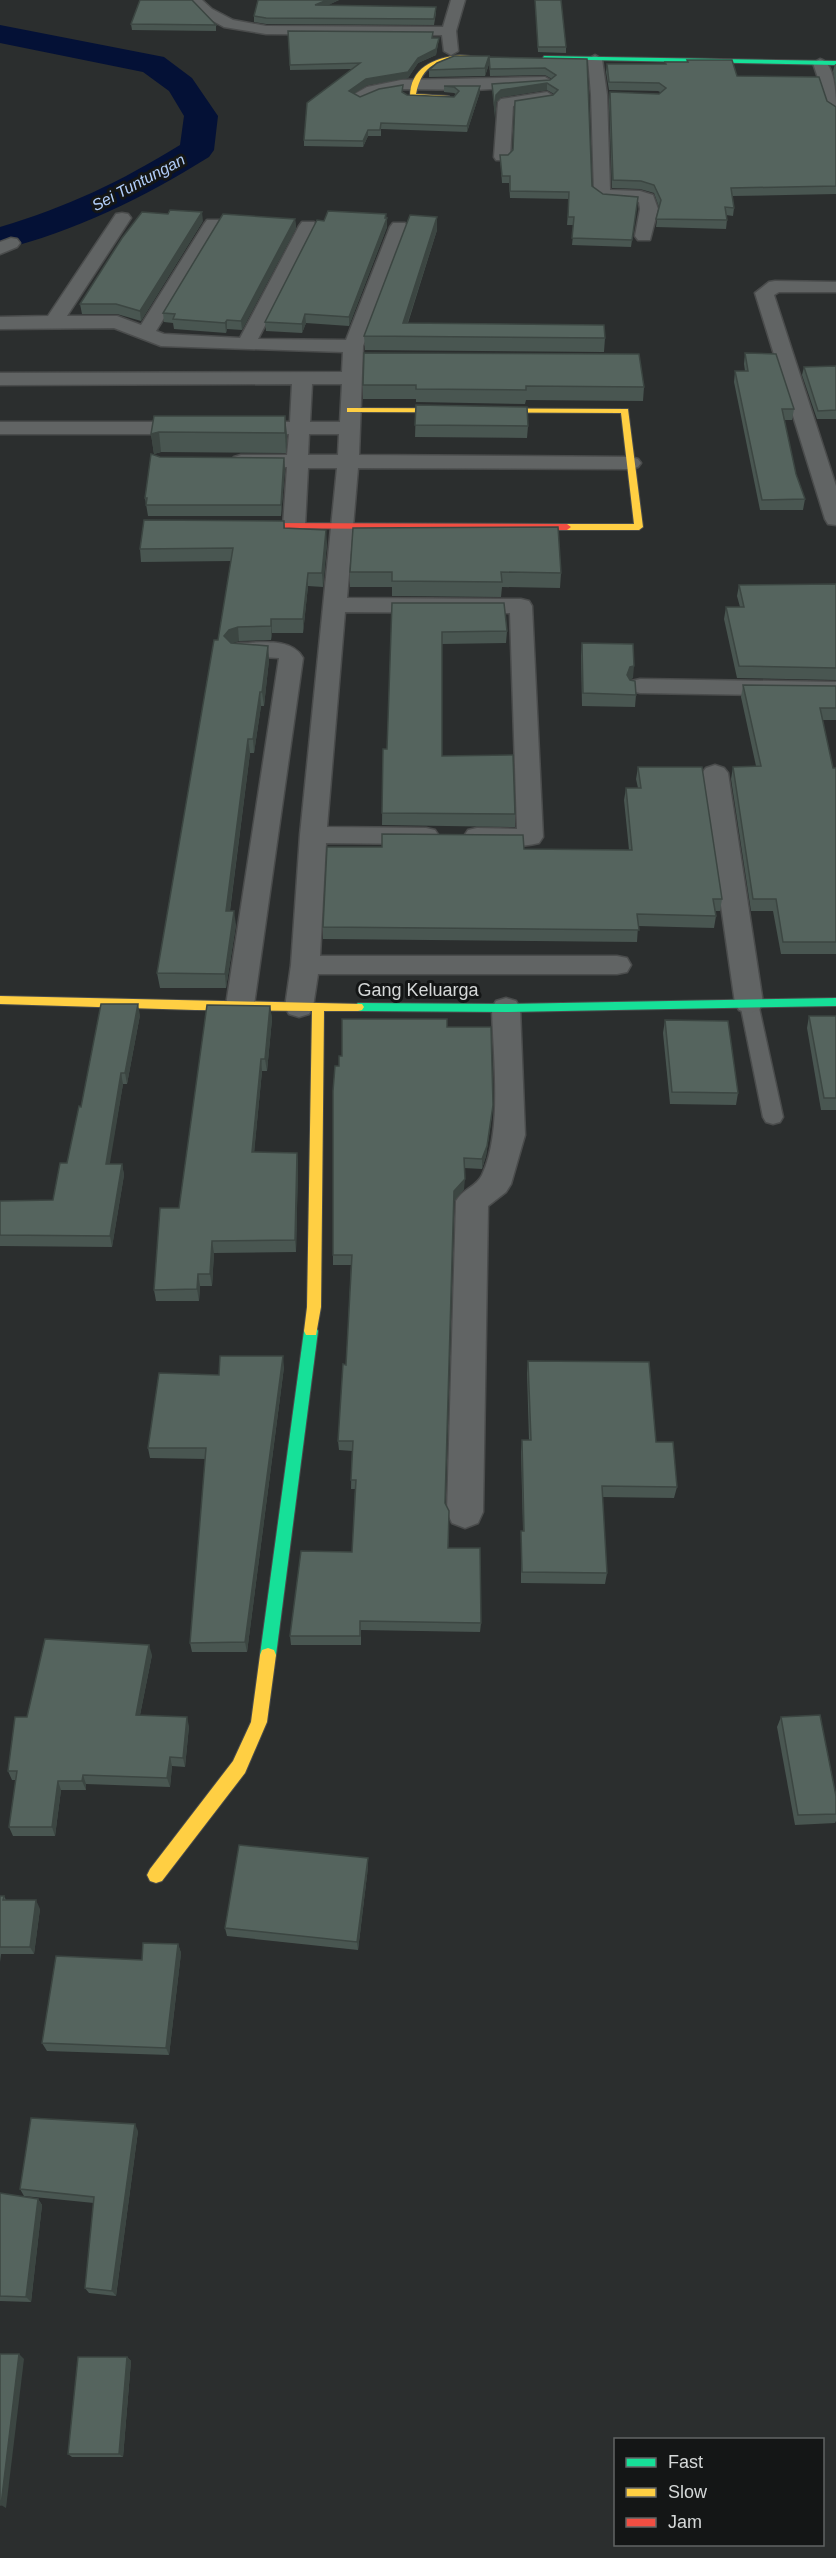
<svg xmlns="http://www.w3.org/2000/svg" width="836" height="2558" viewBox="0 0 836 2558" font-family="Helvetica,sans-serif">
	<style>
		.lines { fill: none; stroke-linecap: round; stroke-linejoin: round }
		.river { fill: #041136; fill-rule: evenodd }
		.lane-casing { stroke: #4a4c4c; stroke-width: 3 }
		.street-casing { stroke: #4a4c4c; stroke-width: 3 }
		.fast-casing { stroke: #4a4c4c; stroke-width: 2 }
		.slow-casing { stroke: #4a4c4c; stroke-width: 2 }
		.jam-casing { stroke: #4a4c4c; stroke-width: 2 }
		.lane { fill: #616464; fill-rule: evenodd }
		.street { fill: #616464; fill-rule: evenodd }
		.fast { fill: #16e098; fill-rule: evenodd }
		.slow { fill: #ffcf43; fill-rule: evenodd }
		.jam { fill: #f24e42; fill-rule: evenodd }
		.wall { fill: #495651 }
		.shaded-wall { fill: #3c4642 }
		.building { fill: #55645e; stroke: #3c4642; stroke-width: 1.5 }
		.labels { text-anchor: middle; stroke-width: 6; stroke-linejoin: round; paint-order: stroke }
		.far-water-label { font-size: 16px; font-style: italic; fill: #b1cdf8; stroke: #141616 }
		.street-label { font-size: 18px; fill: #d5d8d8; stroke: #141616 }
	</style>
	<rect width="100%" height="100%" fill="#2b2e2e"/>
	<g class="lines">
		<path class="river" d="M 0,25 L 164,57 L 192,78 L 218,116 L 214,150 L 209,157 C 143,198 76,231 0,250 L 0,227 C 67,207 120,182 180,145 L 184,116 L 169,91 L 143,72 L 0,43 Z"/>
		<g class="lane-casing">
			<polygon id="lane" points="749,997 755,999 758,1003 783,1117 780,1122 773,1124 766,1122 763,1117 740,1003 743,999"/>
		</g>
		<g class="street-casing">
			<g id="street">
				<polygon points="187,0 202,0 212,9 233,20 266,26 443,27 451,0 465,0 456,31 458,51 451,55 444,51 442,35 266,34 224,27 202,15"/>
				<path d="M 595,55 L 602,59 L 607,95 L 610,190 L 640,191 L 653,195 L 658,209 L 650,240 L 638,240 L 635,236 L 640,209 L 639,202 C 625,199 604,205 594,193 L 591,95 L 588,59 Z"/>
				<path d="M 820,59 C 836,63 836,99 836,113 L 828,108 L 813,63 Z"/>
				<polygon points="545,77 553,82 550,85 475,90 401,89 378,93 359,101 351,96 367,87 401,80"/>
				<polygon points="547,92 555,97 552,100 513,106 510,157 508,160 496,160 494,157 498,102 501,99"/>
				<path d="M 122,213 L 128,214 L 131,218 L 67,316 L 117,316 L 141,325 L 204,224 L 207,220 L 219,220 L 222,224 L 156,331 L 164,334 L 240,338 L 299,226 L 302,222 L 314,222 L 317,226 L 258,339 L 346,340 L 390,227 L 393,223 L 405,223 L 408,227 L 363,346 L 359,455 L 631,457 L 638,459 L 641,463 L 638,467 L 631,469 L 358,468 L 347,598 L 521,599 L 529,601 L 532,606 L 543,837 L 539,843 C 519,848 488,847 468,842 L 464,836 L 468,830 L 477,828 L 517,829 L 510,613 L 345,612 L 327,827 L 426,828 L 435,830 L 439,836 L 435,842 L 426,844 L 326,843 L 320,956 L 617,956 L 627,958 L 631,965 L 627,972 L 617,974 L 318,974 L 313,1007 L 309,1014 L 299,1017 L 289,1014 L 285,1007 L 291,965 L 300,835 L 337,468 L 308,468 L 305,526 L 302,531 L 294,533 L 286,531 L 283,526 L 287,467 L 241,467 L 234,465 L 231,461 L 234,457 L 241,455 L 287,455 L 289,434 L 0,434 L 0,422 L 290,422 L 292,384 L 0,385 L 0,373 L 342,372 L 343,352 L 161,346 L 114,328 L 0,329 L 0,317 L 48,316 L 116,214 ZM 312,384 L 342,384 L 340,422 L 310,422 ZM 309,434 L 339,434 L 338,455 L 308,455 Z"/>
				<polygon points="11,238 17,239 20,243 17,247 0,254 0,242"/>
				<polygon points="775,281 836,282 836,292 779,292 774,295 836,486 836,525 828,524 825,519 755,293 769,282"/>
				<path d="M 240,643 C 260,643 292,637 303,658 L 254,1005 L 250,1012 L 240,1015 L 230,1012 L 226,1005 L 279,658 L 232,655 L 228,650 L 232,645 Z"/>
				<polygon points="640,679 836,682 836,696 640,693 631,691 628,686 631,681"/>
				<polygon points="715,765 724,768 728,773 763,1003 759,1010 749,1013 739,1010 735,1003 702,773 706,768"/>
				<path d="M 506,998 L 516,1001 L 520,1008 L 525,1135 L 511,1184 L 506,1192 L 488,1206 L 483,1512 L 478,1523 L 465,1528 L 452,1523 L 447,1512 L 456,1201 C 462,1190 477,1186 482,1175 C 503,1130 493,1058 492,1008 L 496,1001 Z"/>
			</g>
		</g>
		<g class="fast-casing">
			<g id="fast">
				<polygon points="544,56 836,61 836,65 542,59"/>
				<polygon points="836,998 836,1006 506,1012 358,1011 352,1007 358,1003 506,1004"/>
				<polygon points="311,1326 316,1327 318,1331 276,1655 274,1660 268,1662 262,1660 260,1655 304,1331 306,1327"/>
			</g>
		</g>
		<g class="slow-casing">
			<g id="slow">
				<path d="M 460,55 L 492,58 C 486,60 480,59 473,59 C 442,58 423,61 416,94 L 449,96 L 451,99 L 410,97 C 410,68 433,58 460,55 Z"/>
				<polygon points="347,408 628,409 643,527 639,530 567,530 563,527 567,524 634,524 621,413 350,412 347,412"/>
				<polygon points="0,996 362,1004 364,1007 362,1010 358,1011 324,1011 321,1307 316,1335 306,1335 304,1331 307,1307 312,1011 195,1010 0,1004"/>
				<polygon points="268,1648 274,1650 276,1655 267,1722 245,1773 162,1881 156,1883 150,1881 147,1875 150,1869 233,1761 251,1722 260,1655 262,1650"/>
			</g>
		</g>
		<g class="jam-casing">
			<polygon id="jam" points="237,523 567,524 571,527 567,530 240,528 237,527"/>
		</g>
		<use href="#lane" class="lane"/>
		<use href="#street" class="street"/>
		<use href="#fast" class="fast"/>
		<use href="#slow" class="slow"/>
		<use href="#jam" class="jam"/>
	</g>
	<g class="wall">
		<polygon points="258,0 339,0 328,5 436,7 436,13 434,25 266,24 254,22 254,16"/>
		<polygon points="535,0 566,47 566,53 538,52"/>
		<polygon points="131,24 216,25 216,31 132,30"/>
		<polygon points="288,31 439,38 436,55 418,63 408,78 367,85 353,94 360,97 403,92 407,95 454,97 456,94 454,93 444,92 444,86 480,86 480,92 467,132 381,129 381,136 368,136 363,147 304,146 304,140 352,69 290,70"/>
		<polygon points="489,56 489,64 485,76 429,77 429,70"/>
		<polygon points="489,57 587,59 592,186 603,194 638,197 631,247 572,245 574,225 567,225 569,199 510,198 509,183 502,183 500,155 508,155 554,94 547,90 501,97 496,102 495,118 492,84 550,80 552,79 545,75 490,76"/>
		<polygon points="687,60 737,76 827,101 836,107 836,194 732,196 734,208 733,216 726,215 727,220 726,229 656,227 659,207 654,193 640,189 612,188 609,100 610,92 659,94 660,92 658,91 609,90 606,72 607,64 665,64 665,62 687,62"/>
		<polygon points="835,64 836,64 836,87 833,71"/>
		<polygon points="386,214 387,227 349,326 306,323 302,333 266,331 265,322 324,221"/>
		<polygon points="437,217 437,230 408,323 605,338 604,352 365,350 364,336"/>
		<polygon points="295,219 296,228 242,330 227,329 226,333 174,329 173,323 164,322 163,313"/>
		<polygon points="203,221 141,321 117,314 82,314 80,304"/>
		<polygon points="745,353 794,409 792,420 784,420 796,474 805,499 803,510 760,510 734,382 735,371 745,371 744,364"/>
		<polygon points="836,366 836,419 817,419 802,375 804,367"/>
		<polygon points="363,385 644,387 643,401 526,400 525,404 416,402 416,399 363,399"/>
		<polygon points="416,405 528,426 527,438 415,437"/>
		<polygon points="154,416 285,416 287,436 286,453 161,452 154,454 151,434"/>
		<polygon points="160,457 284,458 285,469 281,516 148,516 145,498"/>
		<polygon points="284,521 285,528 327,543 323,587 308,586 303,633 272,633 271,640 239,641 231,643 268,646 269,660 264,706 261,706 254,753 250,753 230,911 236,925 226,988 160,988 157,973 218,640 231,561 141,562 140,549"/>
		<polygon points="350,572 561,573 560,588 502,587 501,597 392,596 392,587 350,587"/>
		<polygon points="836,584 836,680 737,678 724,619 726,607 740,607 737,596 739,585"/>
		<polygon points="392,603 507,631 506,643 442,644 442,756 515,814 515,827 382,825 383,749 387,749"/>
		<polygon points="582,643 633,678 630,679 636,695 635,707 582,706 581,655"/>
		<polygon points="743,685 836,686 836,720 822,720 833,768 836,768 836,954 781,954 773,911 751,911 731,779 733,767 756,766 741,697"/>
		<polygon points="638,767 722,899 720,911 715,911 716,916 714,928 638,926 637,942 323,939 323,927 524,849 629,850 624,800 626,788 638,788 636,779"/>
		<polygon points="270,1006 272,1019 267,1071 262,1071 254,1152 297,1153 298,1165 296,1252 214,1253 212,1286 200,1286 199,1301 156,1301 154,1290 179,1208"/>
		<polygon points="140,1015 127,1084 123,1084 109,1164 122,1164 124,1175 112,1247 0,1246 0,1201 53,1200 67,1163 81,1107"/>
		<polygon points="809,1016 836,1016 836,1110 821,1110 807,1028"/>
		<polygon points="665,1020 738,1093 736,1105 670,1104 663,1033"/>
		<polygon points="447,1027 492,1115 486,1156 482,1169 464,1168 464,1189 454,1201 445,1503 448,1548 481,1623 480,1632 361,1630 361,1645 291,1645 290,1636 352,1552 355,1489 351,1489 352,1451 339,1450 338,1441 346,1365 351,1265 333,1265 333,1255 339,1066 342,1056"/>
		<polygon points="528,1361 656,1442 677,1487 674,1498 602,1497 607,1573 605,1584 521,1583 521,1531 523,1531 521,1452 522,1440 529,1440 527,1373"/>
		<polygon points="284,1367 247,1652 192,1652 190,1643 206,1459 150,1458 148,1448 219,1375"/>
		<polygon points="152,1655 140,1715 189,1726 185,1767 172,1766 170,1787 86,1784 86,1790 61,1790 55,1836 13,1836 9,1827 16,1780 12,1780 8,1771 27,1717"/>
		<polygon points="781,1717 836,1796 836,1821 835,1823 795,1825 777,1727"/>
		<polygon points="368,1858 368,1867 358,1950 227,1936 225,1928"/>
		<polygon points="0,1896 4,1896 6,1900 40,1909 34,1954 1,1954 0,1962"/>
		<polygon points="178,1944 181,1953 169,2055 47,2051 42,2043 142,1960"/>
		<polygon points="138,2131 116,2296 89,2293 85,2288 94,2203 24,2196 20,2189"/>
		<polygon points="0,2193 38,2199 42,2205 31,2302 0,2301"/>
		<polygon points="127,2357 131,2361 123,2457 72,2457 68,2454"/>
	</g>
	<g class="shaded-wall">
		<polygon points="327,0 339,0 316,11 315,5"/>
		<polygon points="439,38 436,55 418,63 408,78 367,85 349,97 349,91 366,79 418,58"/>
		<polygon points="489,56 489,64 485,76 485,68"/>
		<polygon points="547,83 547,90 501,97 496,102 495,118 496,95 501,90"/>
		<polygon points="480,86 480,92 467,132 467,126"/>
		<polygon points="368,130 368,136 363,147 363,141"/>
		<polygon points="202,212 203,221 141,321 140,311"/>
		<polygon points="386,214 387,227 349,326 349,317"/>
		<polygon points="437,217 437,230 403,337 403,323"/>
		<polygon points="295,219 296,228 242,330 241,321"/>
		<polygon points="305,314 306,323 302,333 302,324"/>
		<polygon points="227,320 227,329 226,333 225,323"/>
		<polygon points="285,416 287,436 286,453 285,433"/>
		<polygon points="159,432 161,452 154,454 151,434"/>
		<polygon points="284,458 285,469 281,516 281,505"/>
		<polygon points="326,530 327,543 323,587 322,573"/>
		<polygon points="308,573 308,586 303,633 303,619"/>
		<polygon points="271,619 272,633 271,640"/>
		<polygon points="238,627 239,641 230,644 224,636 229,630"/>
		<polygon points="268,646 269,660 264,706 262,692"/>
		<polygon points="634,666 633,678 629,680 627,675 630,667"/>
		<polygon points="260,692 261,706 254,753 253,739"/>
		<polygon points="248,739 250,753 228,925 226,911"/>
		<polygon points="234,911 236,925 226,988 225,974"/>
		<polygon points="138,1004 140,1015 127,1084 125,1073"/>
		<polygon points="270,1006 272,1019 267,1071 265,1059"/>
		<polygon points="261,1059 262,1071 253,1165 252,1152"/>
		<polygon points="121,1073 123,1084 108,1175 106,1164"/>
		<polygon points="493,1105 492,1115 486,1156 482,1169 482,1159"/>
		<polygon points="297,1153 298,1165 296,1252 295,1240"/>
		<polygon points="122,1164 124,1175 112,1247 110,1236"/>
		<polygon points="465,1179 464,1189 454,1201 454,1191"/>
		<polygon points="212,1241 214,1253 212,1286 210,1274"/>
		<polygon points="198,1274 200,1286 199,1301 197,1289"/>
		<polygon points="283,1356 284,1367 247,1652 245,1642"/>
		<polygon points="149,1645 152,1655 138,1725 136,1715"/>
		<polygon points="187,1717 189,1726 185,1767 183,1758"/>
		<polygon points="170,1757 172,1766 170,1787 167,1778"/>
		<polygon points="83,1775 86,1784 86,1790 82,1781"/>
		<polygon points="58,1781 61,1790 55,1836 52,1827"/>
		<polygon points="368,1858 368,1867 358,1950 357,1942"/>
		<polygon points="36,1900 40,1909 34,1954 30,1947"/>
		<polygon points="178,1944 181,1953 169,2055 166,2048"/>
		<polygon points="135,2124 138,2131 116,2296 112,2291"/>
		<polygon points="38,2199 42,2205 31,2302 26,2297"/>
		<polygon points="19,2354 24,2359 6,2508 1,2505"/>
		<polygon points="127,2357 131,2361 123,2457 119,2454"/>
	</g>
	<g class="building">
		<polygon points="140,0 192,0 216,25 131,24"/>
		<polygon points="258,0 327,0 315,5 436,7 434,19 266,18 254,16"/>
		<polygon points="535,0 561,0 566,47 538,47"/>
		<polygon points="288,31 433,32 432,38 439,38 436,49 418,58 408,72 366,79 349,91 360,97 379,89 403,85 402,92 407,95 454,97 459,91 454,87 444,86 480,86 467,126 381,123 380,130 368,130 363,141 304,140 307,103 360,63 290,65"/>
		<polygon points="454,56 489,56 485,68 429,70 437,63"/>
		<polygon points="489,57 587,59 592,186 603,194 638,197 632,240 572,238 574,217 568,217 569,192 510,191 510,176 502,176 500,155 508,155 513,150 515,101 553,95 558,90 547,83 501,90 496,95 495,111 492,84 550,80 556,75 545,68 490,69"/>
		<polygon points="687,60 732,60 737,76 819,77 827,101 836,107 836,186 731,188 734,208 725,207 727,220 656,219 661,200 654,185 641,181 613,180 610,92 659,94 666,88 659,83 609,82 607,64 666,64 665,62 688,62"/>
		<polygon points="170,210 202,212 140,311 116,304 80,304 122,238 142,212 168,214"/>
		<polygon points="328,211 386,214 385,218 387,218 349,317 305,314 302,324 265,322 317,220 324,221"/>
		<polygon points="223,214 295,219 241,321 227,320 225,323 173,319 175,314 163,313"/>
		<polygon points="410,215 437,217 403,323 604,325 605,338 364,336"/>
		<polygon points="364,353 639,354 644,387 526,386 526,390 416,389 416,385 363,385"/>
		<polygon points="745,353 776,354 794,409 782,409 796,474 805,499 762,500 735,371 748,371"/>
		<polygon points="836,366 836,410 818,411 804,367"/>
		<polygon points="416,405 527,407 528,426 415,425"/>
		<polygon points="154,416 285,416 285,433 159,432 151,434"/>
		<polygon points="151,454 160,457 284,458 281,505 146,505 147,498 145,498"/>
		<polygon points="144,520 284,521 284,528 326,530 322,573 308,573 303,619 271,619 271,626 238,627 229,630 224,636 231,643 268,646 262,692 260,692 253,739 248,739 226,911 234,911 225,974 157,973 214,640 218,640 233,548 140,549"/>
		<polygon points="558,527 561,573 501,572 502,582 392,581 392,572 350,572 353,528"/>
		<polygon points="836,584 836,668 739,666 726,607 744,607 739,585"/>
		<polygon points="392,603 504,603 507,631 442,632 442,756 513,755 515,814 382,813 383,749 387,749"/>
		<polygon points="582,643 633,644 634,666 630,667 627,675 630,680 635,681 636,695 583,693"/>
		<polygon points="743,685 836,686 836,708 820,708 833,768 836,768 836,942 783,942 776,899 753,899 733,767 761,766"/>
		<polygon points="638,767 702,767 722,899 713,899 716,916 637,914 639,930 323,927 327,847 382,847 382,834 523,835 524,849 632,850 626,788 641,788"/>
		<polygon points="101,1004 138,1004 125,1073 121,1073 106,1164 122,1164 110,1236 0,1235 0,1201 53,1200 60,1163 67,1163 79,1106 81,1107"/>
		<polygon points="207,1005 270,1006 265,1059 261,1059 252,1152 297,1153 295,1240 212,1241 210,1274 198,1274 197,1289 154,1290 160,1208 179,1208"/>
		<polygon points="809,1016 836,1016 836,1098 824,1098"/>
		<polygon points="342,1019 447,1019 447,1027 491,1027 493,1105 487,1146 482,1159 464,1158 465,1179 454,1191 445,1503 449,1511 448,1548 480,1548 481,1623 360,1621 360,1636 290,1636 301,1551 352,1552 356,1480 351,1480 353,1441 338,1441 343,1364 346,1365 352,1255 333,1255 333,1091 335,1066 339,1066 339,1056 342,1056"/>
		<polygon points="665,1020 728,1021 738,1093 672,1092"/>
		<polygon points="220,1356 283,1356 245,1642 190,1643 206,1448 148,1448 159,1373 219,1375"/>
		<polygon points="528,1361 649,1362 656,1442 673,1442 677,1487 602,1486 607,1573 522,1572 521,1531 524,1531 522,1440 531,1440"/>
		<polygon points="45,1639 149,1645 136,1715 187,1717 183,1758 170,1757 167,1778 83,1775 82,1781 58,1781 52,1827 9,1827 17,1771 8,1771 15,1717 27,1717"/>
		<polygon points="820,1715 836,1796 836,1814 798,1815 781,1717"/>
		<polygon points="239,1845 368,1858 357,1942 225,1928"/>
		<polygon points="0,1896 4,1896 3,1900 36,1900 30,1947 0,1947"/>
		<polygon points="143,1943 178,1944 166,2048 42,2043 56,1956 142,1960"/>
		<polygon points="31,2118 135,2124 112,2291 85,2288 94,2197 20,2189"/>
		<polygon points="0,2193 38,2199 26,2297 0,2296"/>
		<polygon points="0,2354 19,2354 1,2505 0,2505"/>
		<polygon points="78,2357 127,2357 119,2454 68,2454"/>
	</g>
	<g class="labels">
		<g class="far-water-label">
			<text transform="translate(138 182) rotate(-28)" y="6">Sei Tuntungan</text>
		</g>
		<g class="street-label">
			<text x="418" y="996">Gang Keluarga</text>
		</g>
	</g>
	<rect x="614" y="2438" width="210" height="108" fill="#141616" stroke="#616464" stroke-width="1.5"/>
	<rect x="626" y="2458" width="30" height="9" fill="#16e098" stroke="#616464" stroke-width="1.5"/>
	<text x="668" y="2468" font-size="18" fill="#d5d8d8">Fast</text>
	<rect x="626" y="2488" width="30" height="9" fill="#ffcf43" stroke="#616464" stroke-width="1.5"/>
	<text x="668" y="2498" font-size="18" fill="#d5d8d8">Slow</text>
	<rect x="626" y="2518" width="30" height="9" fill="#f24e42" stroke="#616464" stroke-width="1.5"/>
	<text x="668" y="2528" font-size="18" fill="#d5d8d8">Jam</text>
</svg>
